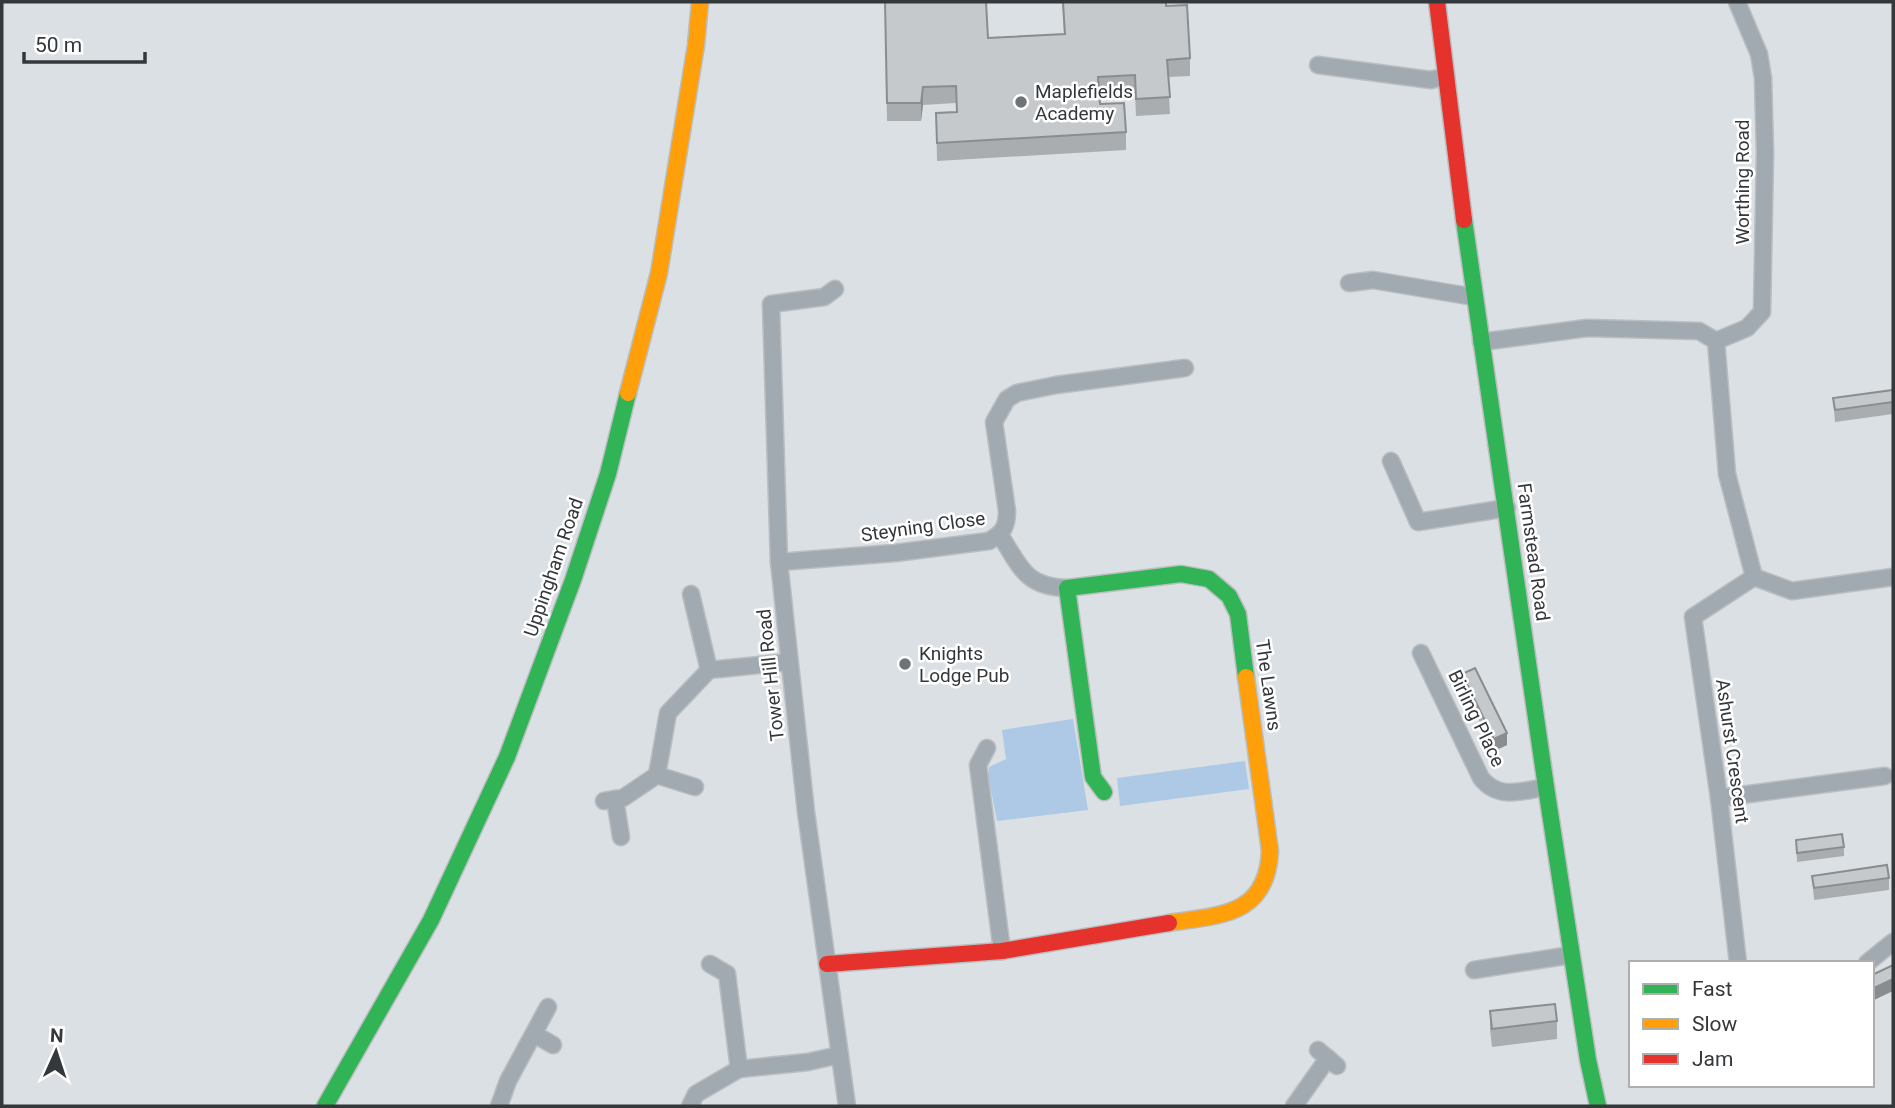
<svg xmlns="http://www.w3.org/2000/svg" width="1895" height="1108" viewBox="0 0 1895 1108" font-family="Roboto,sans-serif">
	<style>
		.green { fill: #adc9e5 }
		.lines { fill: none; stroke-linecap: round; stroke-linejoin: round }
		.street-casing { stroke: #bbbec1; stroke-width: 19 }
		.fast-casing { stroke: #bbbec1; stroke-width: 19 }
		.slow-casing { stroke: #bbbec1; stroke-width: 19 }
		.jam-casing { stroke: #bbbec1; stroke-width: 19 }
		.street { stroke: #a1a9b1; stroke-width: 16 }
		.fast { stroke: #30b455; stroke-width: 16 }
		.slow { stroke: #ff9f0a; stroke-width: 16 }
		.jam { stroke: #e5322d; stroke-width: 16 }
		.wall { fill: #a9adaf }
		.shaded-wall { fill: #8a8d8f }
		.building { fill: #c5c9cc; stroke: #8a8d8f; stroke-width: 2 }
		.poi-dot { fill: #6f7376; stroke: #fff; stroke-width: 2.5 }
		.labels { text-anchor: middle; stroke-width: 5; stroke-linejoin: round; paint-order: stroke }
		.poi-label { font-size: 19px; fill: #35383b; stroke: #fff; text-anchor: start }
		.street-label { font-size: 19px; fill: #35383b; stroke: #fff }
	</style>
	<rect width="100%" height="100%" fill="#dbe0e4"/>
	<g class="green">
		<polygon points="1073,719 1088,810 997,821 988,775 989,767 1006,759 1002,730"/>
		<polygon points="1245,761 1249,789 1120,806 1117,778"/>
	</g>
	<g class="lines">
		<g class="street-casing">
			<g id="street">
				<polyline points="1318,65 1431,80 1446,76"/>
				<polyline points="1349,283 1373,280 1474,297"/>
				<polyline points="835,289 824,297 771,304 779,562 806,812 847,1106"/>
				<polyline points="1716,341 1747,328 1762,312 1765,153 1763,78 1759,54 1737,2"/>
				<polyline points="1481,342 1587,328 1699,331 1716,341 1727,474 1754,577 1792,591 1893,577"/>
				<polyline points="1391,461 1418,522 1507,508"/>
				<path d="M 1000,535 C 1020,566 1025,587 1067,588"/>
				<path d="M 779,562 L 895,553 L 989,541 C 1003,533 1007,527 1007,511 L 994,422 L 1007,399 L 1017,393 L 1056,385 L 1185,368"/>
				<polyline points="691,594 709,670"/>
				<path d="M 1421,653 L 1481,778 C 1498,800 1521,791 1546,787"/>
				<polyline points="987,748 978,765 1002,951"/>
				<polyline points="657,775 695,787"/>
				<polyline points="1719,798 1885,776"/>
				<polyline points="615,799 621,837"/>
				<polyline points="604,801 623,798 657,775 668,713 709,670 789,662"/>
				<polyline points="1738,963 1719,798 1693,617 1754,577"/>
				<polyline points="1867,963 1893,942"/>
				<polyline points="710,964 727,974 739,1069"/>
				<polyline points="1474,970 1571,955"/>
				<polyline points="534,1034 553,1045"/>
				<polyline points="1318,1050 1337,1066"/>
				<polyline points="499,1106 508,1081 548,1007"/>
				<polyline points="690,1106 696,1094 739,1069 808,1062 839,1055"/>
				<polyline points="1294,1106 1328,1058"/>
			</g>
		</g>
		<g class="fast-casing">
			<g id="fast">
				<polyline points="1464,220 1546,787 1588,1060 1598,1106"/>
				<polyline points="1104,792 1093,777 1067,588 1181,574 1209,579 1229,596 1238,614 1246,677"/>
				<polyline points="325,1106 431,920 507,757 573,580 608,474 628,393"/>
			</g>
		</g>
		<g class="slow-casing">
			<g id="slow">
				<polyline points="628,393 659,273 696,45 700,2"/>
				<path d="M 1169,923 C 1220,915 1267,916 1270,851 L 1246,677"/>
			</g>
		</g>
		<g class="jam-casing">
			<g id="jam">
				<polyline points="1437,2 1464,220"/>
				<polyline points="827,964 1002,951 1169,923"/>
			</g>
		</g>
		<use href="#street" class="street"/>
		<use href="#fast" class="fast"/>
		<use href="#slow" class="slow"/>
		<use href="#jam" class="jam"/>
	</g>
	<g class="wall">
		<polygon points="885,2 988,38 1064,34 1062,2 1166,2 1166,6 1190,58 1190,76 1168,77 1170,114 1136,116 1135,93 1099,95 1100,104 1126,132 1126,150 937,161 936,113 956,112 956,103 923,105 921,121 887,121"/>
		<polygon points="1893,390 1893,414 1835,422 1833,398"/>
		<polygon points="1462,674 1507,745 1494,751 1462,686"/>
		<polygon points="1796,840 1844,847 1844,856 1797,862"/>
		<polygon points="1812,876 1889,878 1889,890 1814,900"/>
		<polygon points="1490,1011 1557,1021 1557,1039 1492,1047 1490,1029"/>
	</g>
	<g class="shaded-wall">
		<polygon points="923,87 923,105 921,121 921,103"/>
		<polygon points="1507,733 1507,745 1494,751 1494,739"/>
		<polygon points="1893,979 1893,991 1872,1001 1872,989"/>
	</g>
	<g class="building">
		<polygon points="885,2 986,2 988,38 1065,34 1063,2 1166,2 1166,6 1187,5 1190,58 1167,60 1170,97 1136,99 1135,75 1098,77 1100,104 1124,103 1126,132 937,143 936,113 957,112 956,86 923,87 921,103 887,103"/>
		<polygon points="1893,390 1893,402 1835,410 1833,398"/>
		<polygon points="1475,668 1507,733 1494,739 1462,674"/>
		<polygon points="1842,834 1844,847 1797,853 1796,840"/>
		<polygon points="1887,865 1889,878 1814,888 1812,876"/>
		<polygon points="1893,965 1893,979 1872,989 1872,975"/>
		<polygon points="1555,1004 1557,1021 1492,1029 1490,1011"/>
	</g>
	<g class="poi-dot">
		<circle cx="1021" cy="102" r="7"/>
		<circle cx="905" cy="664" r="7"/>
	</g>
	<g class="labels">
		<g class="poi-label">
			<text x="1035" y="98">Maplefields<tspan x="1035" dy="22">Academy</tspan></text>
			<text x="919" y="660">Knights<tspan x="919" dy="22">Lodge Pub</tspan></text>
		</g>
		<g class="street-label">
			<text transform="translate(1742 182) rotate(-90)" y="7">Worthing Road</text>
			<text transform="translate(923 526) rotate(-8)" y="7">Steyning Close</text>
			<text transform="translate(1534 552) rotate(82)" y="7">Farmstead Road</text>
			<text transform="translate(553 567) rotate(-71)" y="7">Uppingham Road</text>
			<text transform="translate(770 675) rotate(-96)" y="7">Tower Hill Road</text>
			<text transform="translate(1269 685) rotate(82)" y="7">The Lawns</text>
			<text transform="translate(1477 718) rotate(64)" y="7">Birling Place</text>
			<text transform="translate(1733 751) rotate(82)" y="7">Ashurst Crescent</text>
		</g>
	</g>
	<rect width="1895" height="1108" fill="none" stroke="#35383b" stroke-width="7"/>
	<rect x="1629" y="961" width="245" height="126" fill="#ffffff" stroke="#aeafb1" stroke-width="2"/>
	<rect x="1643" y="984" width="35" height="10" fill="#30b455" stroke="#aeafb1" stroke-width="2"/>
	<text x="1692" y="996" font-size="21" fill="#35383b">Fast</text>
	<rect x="1643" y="1019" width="35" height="10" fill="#ff9f0a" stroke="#aeafb1" stroke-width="2"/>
	<text x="1692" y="1031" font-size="21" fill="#35383b">Slow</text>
	<rect x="1643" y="1054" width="35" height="10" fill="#e5322d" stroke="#aeafb1" stroke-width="2"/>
	<text x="1692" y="1066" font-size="21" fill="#35383b">Jam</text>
	<g transform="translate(56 1052) rotate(3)" stroke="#ffffff" stroke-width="5" paint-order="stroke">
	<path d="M0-5L12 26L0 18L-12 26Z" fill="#35383b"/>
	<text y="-10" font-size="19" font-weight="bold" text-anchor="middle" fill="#35383b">N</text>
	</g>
	<path d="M24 52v10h121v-10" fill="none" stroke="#35383b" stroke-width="3.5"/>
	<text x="35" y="52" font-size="21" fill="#35383b" stroke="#ffffff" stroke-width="5" paint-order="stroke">50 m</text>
</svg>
